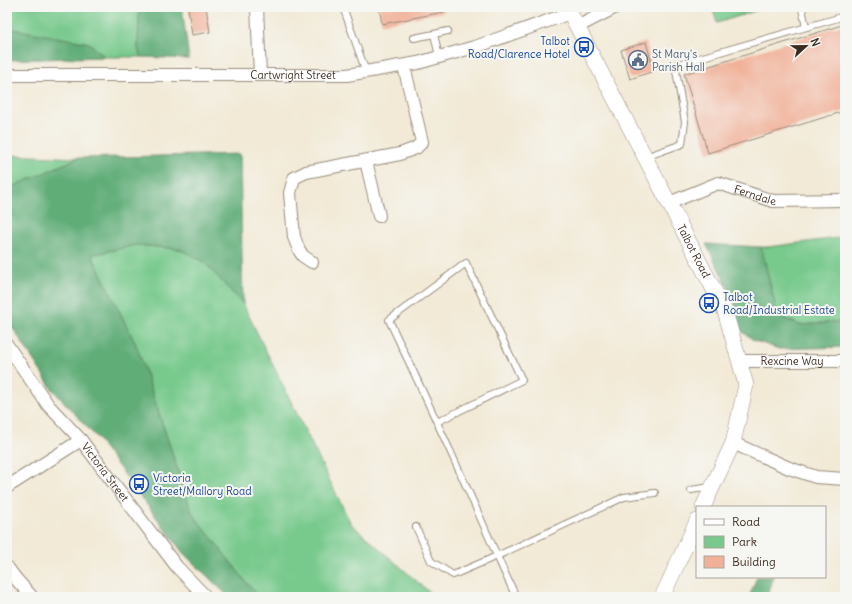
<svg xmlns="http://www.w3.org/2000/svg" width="852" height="604" viewBox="0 0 852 604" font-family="Delius,sans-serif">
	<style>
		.green { fill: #77c98c; stroke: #597a55 }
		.forest { fill: #61ad78; stroke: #4e6c4b }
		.building { fill: #f1b199 }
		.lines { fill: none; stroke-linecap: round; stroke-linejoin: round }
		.service-casing { stroke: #968a7a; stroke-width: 8 }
		.minor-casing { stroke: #968a7a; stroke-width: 14 }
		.tertiary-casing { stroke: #968a7a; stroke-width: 16 }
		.service { stroke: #fff; stroke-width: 6 }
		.minor { stroke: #fff; stroke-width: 12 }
		.tertiary { stroke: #fff; stroke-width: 15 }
		.labels { text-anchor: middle; stroke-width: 4; stroke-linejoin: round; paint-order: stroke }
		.transit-label { font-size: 11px; fill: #164399; stroke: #f6f6f2; text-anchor: start }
		.service-label { font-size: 11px; fill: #4e5e75; stroke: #f6f6f2; text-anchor: start }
		.street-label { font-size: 11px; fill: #3b2a1e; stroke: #f6f6f2 }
	</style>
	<rect width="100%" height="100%" fill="#f6f6f2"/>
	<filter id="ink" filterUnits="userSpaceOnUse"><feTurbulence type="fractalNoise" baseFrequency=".025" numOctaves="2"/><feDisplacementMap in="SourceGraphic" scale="8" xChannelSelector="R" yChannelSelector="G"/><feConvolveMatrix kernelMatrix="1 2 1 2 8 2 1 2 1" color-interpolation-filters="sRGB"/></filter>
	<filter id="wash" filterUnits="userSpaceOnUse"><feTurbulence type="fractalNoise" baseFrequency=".012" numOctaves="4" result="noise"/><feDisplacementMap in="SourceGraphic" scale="16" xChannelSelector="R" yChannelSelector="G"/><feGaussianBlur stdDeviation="0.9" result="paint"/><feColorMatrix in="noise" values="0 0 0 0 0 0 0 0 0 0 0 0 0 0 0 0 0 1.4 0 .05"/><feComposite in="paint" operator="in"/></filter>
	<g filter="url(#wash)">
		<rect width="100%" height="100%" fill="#f2ead7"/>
		<g class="green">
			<polygon points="7,7 139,7 138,49 141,57 105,57 89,43 7,28"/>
			<polygon points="712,7 768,7 717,23"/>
			<polygon points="7,155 78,158 7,189"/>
			<polygon points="845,237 845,321 800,325 778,316 761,247 768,247"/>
			<polygon points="136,245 179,249 204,262 243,304 351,524 435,597 261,597 250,587 192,513 137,347 91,255"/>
		</g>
		<g class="forest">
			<polygon points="139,7 182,7 189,59 141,57 138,49"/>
			<polygon points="7,28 89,43 105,57 7,60"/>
			<polygon points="240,154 243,304 204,262 179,249 136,245 92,255 137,347 192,513 250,587 261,597 229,597 183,553 97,438 52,389 7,319 7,189 78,158"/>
			<polygon points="706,244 761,247 778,316 800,325 845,321 845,347 779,349 755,341 738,329 734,299"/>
			<polygon points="757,577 774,577 767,597 749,597"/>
		</g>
		<g id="blocks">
			<g class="building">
				<polygon points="188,7 206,7 210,32 192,35"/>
				<polygon points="379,7 444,7 444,12 382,24"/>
				<polygon points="845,24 845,111 708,153 684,74"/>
				<polygon points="646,42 654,71 630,79 621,50"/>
			</g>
		</g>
	</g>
	<g filter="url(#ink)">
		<use href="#blocks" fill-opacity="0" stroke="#968a7a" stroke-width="1"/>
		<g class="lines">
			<g class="service-casing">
				<g id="service">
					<polyline points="343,7 366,72"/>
					<polyline points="802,9 806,27"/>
					<polyline points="414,38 434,34"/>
					<polyline points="439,57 434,34 448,31"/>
					<polyline points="645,157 682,144 685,122 675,65 845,16"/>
					<path d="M 437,422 L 522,380 L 466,263 L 389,320 C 426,398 463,477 497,556 L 624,497 L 655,493"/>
					<polyline points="691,490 711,487"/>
					<polyline points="416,527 431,561 453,575 497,556 516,597"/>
				</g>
			</g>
			<g class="minor-casing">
				<g id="minor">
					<polyline points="257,7 260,75"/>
					<polyline points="577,27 616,7"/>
					<path id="s1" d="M 7,75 L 347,75 L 418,63 L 478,46 L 570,13"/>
					<polyline points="366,161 379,216"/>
					<path id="s2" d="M 669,203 L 718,183 L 773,201 L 845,200"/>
					<polyline points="312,262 303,256 299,250 294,237 290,193 294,178 306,172 400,154 416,148 422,142 404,66"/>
					<path id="s3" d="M 7,345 L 48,405 L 81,440 L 177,567 L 206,597"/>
					<path id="s4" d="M 739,361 L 845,361"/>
					<polyline points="733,443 789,468 816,477 845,479"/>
					<polyline points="7,487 81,440"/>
					<polyline points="7,567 16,579 32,597"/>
				</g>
			</g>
			<g class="tertiary-casing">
				<g id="tertiary">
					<path id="s5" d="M 567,7 L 725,311 L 746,385 L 733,443 L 703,507"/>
					<polyline points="662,597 697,521"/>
				</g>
			</g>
			<use href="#service" class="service"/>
			<use href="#minor" class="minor"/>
			<use href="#tertiary" class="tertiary"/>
		</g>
	</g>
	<defs>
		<g id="bus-ring" transform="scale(1)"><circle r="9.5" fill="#f6f6f2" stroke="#1a4fb4" stroke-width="1.5"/><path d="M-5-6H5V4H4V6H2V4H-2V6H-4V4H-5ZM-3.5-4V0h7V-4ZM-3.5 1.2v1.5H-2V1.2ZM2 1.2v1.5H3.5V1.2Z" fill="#1a4fb4"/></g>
		<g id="civic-ring" transform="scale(1)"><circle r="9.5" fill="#f6f6f2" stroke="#5c6f8a" stroke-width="1.5"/><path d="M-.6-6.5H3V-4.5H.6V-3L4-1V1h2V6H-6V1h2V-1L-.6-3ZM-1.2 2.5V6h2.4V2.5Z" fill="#5c6f8a"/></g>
	</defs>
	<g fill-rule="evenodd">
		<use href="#bus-ring" x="584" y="47"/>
		<use href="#civic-ring" x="638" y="60"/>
		<use href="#bus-ring" x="709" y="303"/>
		<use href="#bus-ring" x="139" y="484"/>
	</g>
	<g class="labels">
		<g class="transit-label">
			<text x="570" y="45" text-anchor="end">Talbot<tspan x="570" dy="13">Road/Clarence Hotel</tspan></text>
			<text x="723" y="301">Talbot<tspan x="723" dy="13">Road/Industrial Estate</tspan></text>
			<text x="153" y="482">Victoria<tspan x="153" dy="13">Street/Mallory Road</tspan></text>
		</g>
		<g class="service-label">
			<text x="652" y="58">St Mary's<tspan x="652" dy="13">Parish Hall</tspan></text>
		</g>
		<g class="street-label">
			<text dy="4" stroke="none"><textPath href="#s1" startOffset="286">Cartwright Street</textPath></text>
			<text dy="4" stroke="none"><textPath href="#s2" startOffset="92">Ferndale</textPath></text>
			<text dy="4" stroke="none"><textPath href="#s5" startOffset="275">Talbot Road</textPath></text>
			<text dy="4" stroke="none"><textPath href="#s4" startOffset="53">Rexcine Way</textPath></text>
			<text dy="4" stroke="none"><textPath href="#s3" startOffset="161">Victoria Street</textPath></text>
		</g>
	</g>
	<rect width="852" height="604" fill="none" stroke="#f6f6f2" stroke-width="24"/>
	<rect x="696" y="506" width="130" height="72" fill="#f6f6f2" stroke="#aba49d"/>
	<rect x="704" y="519" width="20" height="6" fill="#ffffff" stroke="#aba49d"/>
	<text x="732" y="526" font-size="12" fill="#3b2a1e">Road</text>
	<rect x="704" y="536" width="20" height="12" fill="#77c98c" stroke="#aba49d"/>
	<text x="732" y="546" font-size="12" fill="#3b2a1e">Park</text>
	<rect x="704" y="556" width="20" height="12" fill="#f1b199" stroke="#aba49d"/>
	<text x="732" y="566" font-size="12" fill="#3b2a1e">Building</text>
	<g transform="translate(806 46) rotate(68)" stroke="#f6f6f2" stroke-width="3" paint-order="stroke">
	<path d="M0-3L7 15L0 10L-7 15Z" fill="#3b2a1e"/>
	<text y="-6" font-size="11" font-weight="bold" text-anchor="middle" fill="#3b2a1e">N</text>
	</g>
</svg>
